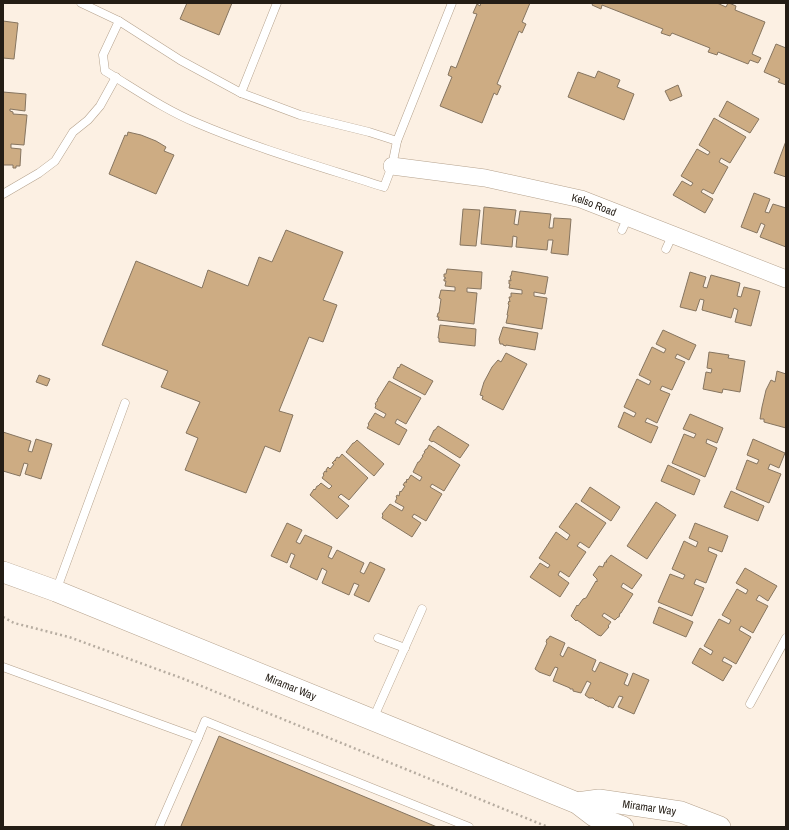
<svg xmlns="http://www.w3.org/2000/svg" width="789" height="830" viewBox="0 0 789 830" font-family="'Archivo Narrow',sans-serif">
	<style>
		.building { fill: #cdac83; stroke: #867560 }
		.lines { fill: none; stroke-linecap: round; stroke-linejoin: round }
		.service-casing { stroke: #b5a28d; stroke-width: 9 }
		.minor-casing { stroke: #b5a28d; stroke-width: 18 }
		.tertiary-casing { stroke: #b5a28d; stroke-width: 22 }
		.path { stroke: #b7ada1; stroke-width: 2.5; stroke-dasharray: 2 3; stroke-linecap: butt }
		.service { stroke: #fff; stroke-width: 8 }
		.minor { stroke: #fff; stroke-width: 17 }
		.tertiary { stroke: #fff; stroke-width: 21 }
		.labels { text-anchor: middle; stroke-width: 3.5; stroke-linejoin: round; paint-order: stroke }
		.street-label { font-size: 11px; fill: #241d15; stroke: #fcf0e3 }
	</style>
	<rect width="100%" height="100%" fill="#fcf0e3"/>
	<g class="building">
		<polygon points="187,3 232,3 219,35 180,19"/>
		<polygon points="481,3 530,3 522,22 526,24 522,33 519,31 497,84 501,86 497,95 494,93 482,123 440,106 452,77 448,75 451,66 456,68 477,14 473,13 477,4 480,6"/>
		<polygon points="593,3 717,3 726,7 728,3 729,3 736,6 735,10 765,22 752,54 761,58 758,63 750,60 748,64 718,52 717,55 708,52 710,48 672,33 670,36 661,33 663,29 602,5 601,9 592,5"/>
		<polygon points="3,21 18,23 14,59 3,58"/>
		<polygon points="776,44 786,48 786,85 778,82 780,79 764,72"/>
		<polygon points="598,71 620,80 617,87 634,94 624,120 568,97 578,72 595,78"/>
		<polygon points="678,85 682,96 670,101 665,91"/>
		<polygon points="3,92 26,94 25,111 10,109 10,111 13,112 13,114 27,115 24,145 11,144 11,148 21,149 20,166 16,166 16,168 13,168 13,165 3,165"/>
		<polygon points="727,101 759,119 750,133 719,116"/>
		<polygon points="714,118 746,137 730,163 721,158 719,162 728,167 713,194 703,189 701,192 713,199 705,213 673,195 682,181 691,186 693,183 681,176 697,149 708,155 710,152 699,145"/>
		<polygon points="128,132 141,135 156,141 166,147 164,151 174,155 156,194 109,174 125,135 127,136"/>
		<polygon points="786,141 786,177 774,173"/>
		<polygon points="754,193 770,199 765,212 769,213 773,204 786,208 786,247 760,237 765,225 761,223 757,233 741,227"/>
		<polygon points="484,207 516,210 514,224 518,225 520,211 551,214 549,228 553,228 554,218 571,219 568,255 551,253 553,240 548,240 547,250 516,247 517,237 513,236 512,247 481,244"/>
		<polygon points="463,209 480,210 476,246 460,245"/>
		<polygon points="286,230 343,252 323,300 337,305 323,342 309,337 279,411 293,415 280,452 265,446 246,493 185,470 198,438 186,433 200,402 161,387 168,371 102,345 136,261 202,288 208,270 248,286 259,257 272,262"/>
		<polygon points="447,269 482,272 481,289 467,288 467,292 477,293 474,324 438,320 439,317 437,317 438,313 439,313 441,299 439,298 441,290 455,291 455,287 445,286 446,281 444,281 444,279 446,278 444,277 444,274 446,274"/>
		<polygon points="512,271 548,277 545,294 534,292 534,296 547,298 542,329 506,323 508,315 507,315 509,305 508,304 509,301 510,302 509,297 511,297 511,293 522,294 522,290 509,288 510,284 509,284 509,280 511,281 510,276 511,276"/>
		<polygon points="690,272 706,277 703,287 707,288 711,275 740,283 737,296 741,297 744,287 760,291 751,326 735,322 738,310 734,308 731,318 702,310 704,300 700,299 696,311 680,307"/>
		<polygon points="440,325 476,329 475,346 439,342 439,338 438,338"/>
		<polygon points="503,327 538,333 535,350 506,345 506,346 503,345 503,344 500,344 499,339"/>
		<polygon points="663,330 696,345 689,360 677,354 675,358 685,362 672,390 662,386 660,390 670,394 657,423 647,418 645,422 658,427 651,443 618,427 624,412 634,417 636,413 624,407 637,379 649,385 651,381 639,375 652,347 664,353 666,349 656,344"/>
		<polygon points="709,352 729,355 728,358 745,361 740,392 723,389 722,393 703,389 706,372 711,373 712,369 707,368"/>
		<polygon points="506,353 527,364 503,410 482,399 483,396 480,395 484,382 492,367 498,360 501,362"/>
		<polygon points="401,364 433,381 425,395 393,378 398,367 399,368"/>
		<polygon points="777,371 786,374 786,428 764,422 764,419 760,419 762,407 766,390 771,380 775,382"/>
		<polygon points="39,375 50,379 47,386 36,382"/>
		<polygon points="389,381 421,398 406,424 397,419 395,423 407,430 399,445 367,428 369,425 368,424 375,413 384,418 386,414 375,408 376,405 375,404 377,401 378,401 377,400"/>
		<polygon points="690,414 723,428 717,443 707,439 706,443 717,448 705,477 672,463 684,434 694,438 696,434 683,429"/>
		<polygon points="438,426 469,445 460,458 433,441 432,442 429,440 434,430 435,430"/>
		<polygon points="3,432 31,441 28,451 32,452 36,439 52,444 41,479 25,474 28,464 24,463 20,476 3,471"/>
		<polygon points="753,439 785,453 779,468 770,464 768,469 781,474 769,503 736,489 747,460 757,464 759,460 747,455"/>
		<polygon points="357,440 384,464 374,476 346,452 353,443 354,443"/>
		<polygon points="429,445 460,465 444,491 432,484 430,487 442,494 426,521 414,514 412,517 421,523 412,537 382,518 383,515 382,514 390,504 402,511 404,507 395,502 397,498 396,497 397,495 399,496 400,491 401,492 405,486 403,485 405,482 407,482 406,482 407,479 408,480 411,475 420,481 422,477 413,472 418,462 419,462 423,456 422,456 425,452 424,452 426,449 427,449"/>
		<polygon points="342,454 368,478 349,500 341,494 338,497 349,506 337,519 310,495 314,489 315,490 317,486 318,486 321,483 329,489 332,486 322,478 324,475 323,474 325,471 327,472 326,470 328,467 330,469 334,464 332,463 335,460 336,461 335,460 337,457 339,458"/>
		<polygon points="668,465 700,480 694,495 661,481"/>
		<polygon points="590,487 620,507 611,521 581,501"/>
		<polygon points="731,491 764,506 758,521 724,507"/>
		<polygon points="656,502 676,515 647,559 627,546"/>
		<polygon points="576,503 606,523 589,548 580,542 577,546 586,552 569,577 560,571 558,575 569,583 560,597 530,577 540,563 548,568 550,565 539,558 556,532 567,540 570,535 559,527"/>
		<polygon points="287,523 302,530 296,542 300,544 305,535 332,547 328,557 332,559 337,550 364,563 360,572 364,574 370,562 385,569 369,602 354,595 359,585 354,583 349,595 322,583 327,571 322,568 317,580 290,567 295,555 291,553 287,563 271,556"/>
		<polygon points="695,523 728,536 722,552 709,547 708,551 717,555 706,583 696,579 694,584 704,588 692,616 658,602 670,574 683,579 685,575 672,569 684,541 696,547 698,542 689,538"/>
		<polygon points="611,555 642,575 632,589 623,583 621,587 633,594 621,613 620,613 619,617 618,617 615,620 604,613 602,616 611,622 608,626 609,627 601,636 598,635 577,620 576,621 571,616 577,605 578,606 583,599 586,598 596,581 597,582 597,579 593,575 599,566 603,567 605,562 607,562 606,561"/>
		<polygon points="745,568 777,586 768,601 759,595 756,600 768,606 753,633 741,626 739,630 751,637 736,664 724,657 722,661 732,666 723,681 692,663 700,648 711,655 713,651 704,646 719,619 729,624 731,620 722,615 737,589 746,594 748,590 736,583"/>
		<polygon points="659,607 693,622 686,637 653,623"/>
		<polygon points="550,636 565,643 560,655 563,657 568,647 596,660 592,670 595,672 600,662 628,674 624,684 628,686 633,673 649,680 634,714 618,707 623,697 619,696 613,708 609,706 609,707 596,700 596,701 593,698 589,698 585,695 591,683 587,681 581,693 573,691 573,689 570,689 570,688 553,681 558,668 555,667 550,676 539,672 535,669 547,643 546,642 547,639 548,639"/>
		<polygon points="219,736 437,827 184,827 181,826"/>
	</g>
	<g class="lines">
		<g class="service-casing">
			<g id="service">
				<polyline points="81,3 119,21 180,60 241,93 300,115 369,132 397,141"/>
				<path d="M 119,21 L 103,55 L 105,71 C 135,89 165,110 197,123 C 258,149 322,167 384,187 L 392,166 L 397,141 L 452,3"/>
				<polyline points="241,93 277,3"/>
				<polyline points="3,194 39,173 55,161 73,132 88,120 100,106 116,77"/>
				<polyline points="622,230 628,217"/>
				<polyline points="666,249 673,234"/>
				<polyline points="56,591 125,403"/>
				<polyline points="378,638 405,648"/>
				<polyline points="3,667 198,738 159,827"/>
				<polyline points="750,704 786,638"/>
				<polyline points="373,719 422,609"/>
				<polyline points="198,738 205,721 469,827"/>
			</g>
		</g>
		<g class="minor-casing">
			<g id="minor">
				<path id="s1" d="M 392,166 L 485,178 L 581,199 L 786,279"/>
			</g>
		</g>
		<g class="tertiary-casing">
			<g id="tertiary">
				<path id="s2" d="M 3,572 L 56,591 L 577,803 L 594,816 L 623,827"/>
				<path id="s3" d="M 577,803 L 599,800 L 681,812 L 720,827"/>
			</g>
		</g>
		<polyline class="path" points="3,617 14,623 69,637 184,679 548,827"/>
		<use href="#service" class="service"/>
		<use href="#minor" class="minor"/>
		<use href="#tertiary" class="tertiary"/>
	</g>
	<g class="labels">
		<g class="street-label">
			<text dy="4" stroke="none"><textPath href="#s1" startOffset="206">Kelso Road</textPath></text>
			<text dy="4" stroke="none"><textPath href="#s2" startOffset="310">Miramar Way</textPath></text>
			<text dy="4" stroke="none"><textPath href="#s3" startOffset="73">Miramar Way</textPath></text>
		</g>
	</g>
	<rect width="789" height="830" fill="none" stroke="#241d15" stroke-width="8"/>
</svg>
